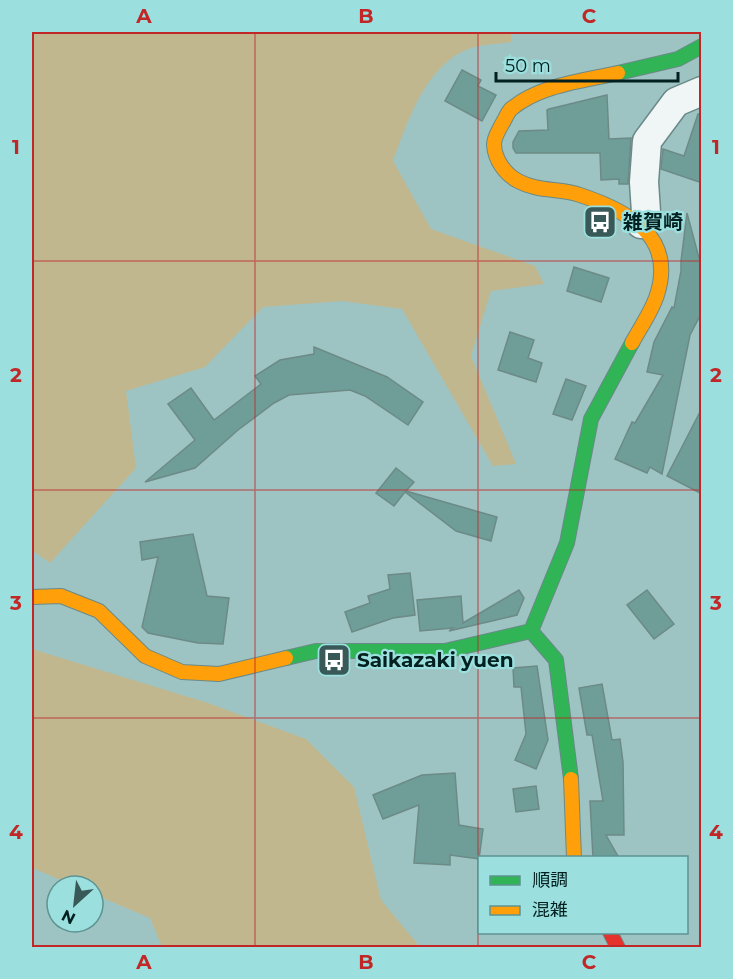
<svg xmlns="http://www.w3.org/2000/svg" width="733" height="979" viewBox="0 0 733 979" font-family="Montserrat,'Noto Sans JP',sans-serif">
	<style>
		.green { fill: #c1b78f }
		.building { fill: #6e9e97; stroke: #6d8a87; stroke-width: 1.5 }
		.lines { fill: none; stroke-linecap: round; stroke-linejoin: round }
		.street-casing { stroke: #6a8988; stroke-width: 31 }
		.fast-casing { stroke: #6a8988; stroke-width: 16 }
		.slow-casing { stroke: #6a8988; stroke-width: 16 }
		.jam-casing { stroke: #6a8988; stroke-width: 16 }
		.street { stroke: #f0f6f6; stroke-width: 28 }
		.fast { stroke: #30b455; stroke-width: 14 }
		.slow { stroke: #ff9f0a; stroke-width: 14 }
		.jam { stroke: #e5322d; stroke-width: 14 }
		.grid { fill: none; stroke: #c12727; stroke-width: 1.5; stroke-opacity: 0.55 }
		.labels { text-anchor: middle; stroke-width: 4.5; stroke-linejoin: round; paint-order: stroke }
		.poi-label { font-size: 20px; font-weight: bold; fill: #032020; stroke: #9be0de; text-anchor: start }
		.neatline { fill: none; stroke: #c12727; stroke-width: 2 }
		.grid-label { font-size: 20px; text-anchor: middle; font-weight: bold; fill: #c12727 }
	</style>
	<rect width="100%" height="100%" fill="#9dc4c2"/>
	<g class="green">
		<path d="M 32,32 L 511,32 L 511,42 C 500,44 486,44 474,47 C 427,61 408,120 393,161 L 431,229 L 535,266 L 544,284 L 491,291 L 471,356 L 516,464 L 493,466 L 402,309 L 342,301 L 263,307 L 205,367 L 126,391 L 136,468 L 50,563 L 32,550 Z"/>
		<polygon points="32,649 208,703 306,739 354,787 381,900 420,947 162,947 150,918 93,894 93,886 75,886 32,868"/>
	</g>
	<g class="building">
		<polygon points="462,70 481,80 478,86 496,95 482,121 445,101"/>
		<polygon points="607,95 609,139 631,138 628,184 619,184 619,179 601,180 600,153 516,153 513,148 513,142 519,131 548,130 547,110 549,109"/>
		<polygon points="698,114 702,115 702,183 661,169 663,149 684,156"/>
		<polygon points="687,213 699,258 702,258 702,312 690,335 662,474 650,467 647,473 615,459 632,422 635,423 663,375 647,372 654,342 672,307 674,308 681,271 681,261"/>
		<polygon points="574,267 609,278 601,302 567,291"/>
		<polygon points="510,332 534,340 528,358 542,363 536,382 498,370"/>
		<polygon points="314,347 387,377 423,402 408,425 365,396 350,390 289,395 274,403 238,430 195,468 145,482 195,440 168,404 191,388 214,420 261,384 255,376 280,360 314,354"/>
		<polygon points="566,379 586,386 572,420 553,414"/>
		<polygon points="702,408 702,494 667,476"/>
		<polygon points="396,468 414,482 406,491 497,517 491,541 456,531 405,492 394,506 376,493"/>
		<polygon points="193,534 207,596 229,598 223,644 198,643 148,633 142,627 158,557 142,560 140,542"/>
		<polygon points="410,573 415,615 393,618 352,632 345,612 370,603 368,596 390,589 388,575"/>
		<polygon points="519,590 524,598 517,615 449,631 453,628 420,631 417,600 461,596 463,623"/>
		<polygon points="647,590 674,624 654,639 627,605"/>
		<polygon points="537,666 548,740 536,769 515,760 526,734 521,687 514,687 513,668"/>
		<polygon points="602,684 612,740 620,739 623,762 624,835 606,835 619,858 593,858 590,801 603,801 592,735 587,735 579,688"/>
		<polygon points="455,773 459,825 483,829 479,859 450,855 450,865 414,863 419,805 383,819 373,795 422,775"/>
		<polygon points="536,786 539,809 516,812 513,789"/>
	</g>
	<g class="lines">
		<g class="street-casing">
			<polyline id="street" points="641,224 646,212 644,182 647,141 676,102 702,91"/>
		</g>
		<g class="fast-casing">
			<g id="fast">
				<polyline points="618,73 678,59 702,46"/>
				<polyline points="531,631 567,543 591,419 632,343"/>
				<polyline points="286,658 316,651 445,651 531,631 556,660 571,779"/>
			</g>
		</g>
		<g class="slow-casing">
			<g id="slow">
				<path d="M 618,73 C 583,81 540,85 511,109 C 507,113 505,120 502,124 C 498,132 494,137 494,145 C 495,160 505,174 518,181 C 538,192 559,188 580,195 C 628,211 676,236 657,295 C 652,311 640,328 632,343"/>
				<polyline points="32,597 61,596 99,611 145,656 182,672 219,674 286,658"/>
				<polyline points="571,779 574,858"/>
			</g>
		</g>
		<g class="jam-casing">
			<polyline id="jam" points="610,932 618,948"/>
		</g>
		<use href="#street" class="street"/>
		<use href="#fast" class="fast"/>
		<use href="#slow" class="slow"/>
		<use href="#jam" class="jam"/>
	</g>
	<path class="grid" d="M 255,32 L 255,948M 478,32 L 478,948M 32,261 L 702,261M 32,490 L 702,490M 32,718 L 702,718"/>
	<defs>
		<g id="bus-square" transform="scale(1.725)"><rect x="-9" y="-9" width="18" height="18" rx="4" fill="#395959" stroke="#9be0de"/><path d="M-5-6H5V4H4V6H2V4H-2V6H-4V4H-5ZM-3.5-4V0h7V-4ZM-3.5 1.2v1.5H-2V1.2ZM2 1.2v1.5H3.5V1.2Z" fill="#fff"/></g>
	</defs>
	<g fill-rule="evenodd">
		<use href="#bus-square" x="600" y="222"/>
		<use href="#bus-square" x="334" y="660"/>
	</g>
	<g class="labels">
		<g class="poi-label">
			<text x="623" y="229">雑賀崎</text>
			<text x="357" y="667">Saikazaki yuen</text>
		</g>
	</g>
	<rect width="733" height="979" fill="none" stroke="#9be0de" stroke-width="66"/>
	<rect x="478" y="856" width="210" height="78" fill="#9be0de" stroke="#5e9392" stroke-width="1.5"/>
	<rect x="490" y="876" width="30" height="9" fill="#30b455" stroke="#5e9392" stroke-width="1.5"/>
	<text x="532" y="886" font-size="18" fill="#032020">順調</text>
	<rect x="490" y="906" width="30" height="9" fill="#ff9f0a" stroke="#5e9392" stroke-width="1.5"/>
	<text x="532" y="916" font-size="18" fill="#032020">混雑</text>
	<g transform="translate(75 904) rotate(207)"><circle r="28" fill="#9be0de" stroke="#5e9392" stroke-width="1.5"/>
	<path d="M0-4.5L10 22L0 15L-10 22Z" fill="#395959"/>
	<text y="-9" font-size="16" font-weight="bold" text-anchor="middle" fill="#032020">N</text>
	</g>
	<path d="M496 72v9h182v-9" fill="none" stroke="#032020" stroke-width="3"/>
	<text x="505" y="72" font-size="18" fill="#032020" stroke="#9be0de" stroke-width="4.5" paint-order="stroke">50 m</text>
	<rect x="33" y="33" width="667" height="913" class="neatline"/>
	<g class="grid-label">
		<text x="144" y="23">A</text>
		<text x="366" y="23">B</text>
		<text x="589" y="23">C</text>
		<text x="16" y="154">1</text>
		<text x="716" y="154">1</text>
		<text x="16" y="382">2</text>
		<text x="716" y="382">2</text>
		<text x="16" y="610">3</text>
		<text x="716" y="610">3</text>
		<text x="16" y="839">4</text>
		<text x="716" y="839">4</text>
		<text x="144" y="969">A</text>
		<text x="366" y="969">B</text>
		<text x="589" y="969">C</text>
	</g>
</svg>
